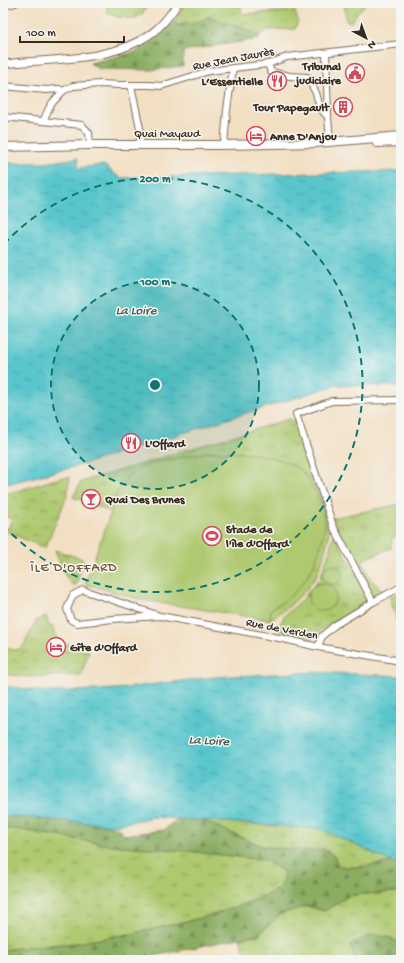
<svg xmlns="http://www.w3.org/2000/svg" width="404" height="963" viewBox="0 0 404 963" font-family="'Gochi Hand',sans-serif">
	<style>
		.grass { fill: url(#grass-tufts); stroke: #747a47 }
		.forest { fill: url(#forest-firs); stroke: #626c40 }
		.park { fill: url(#park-crowns); stroke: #747a47 }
		.garden { fill: url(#garden-furrows); stroke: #747a47 }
		.pitch { fill: #aec970; stroke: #747a47 }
		.water { fill: url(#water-ripples); stroke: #4a7875 }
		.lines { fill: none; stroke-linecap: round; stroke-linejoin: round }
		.minor-casing { stroke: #7b6957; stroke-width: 8 }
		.tertiary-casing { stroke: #7b6957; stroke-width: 9 }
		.secondary-casing { stroke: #7b6957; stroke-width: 10 }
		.minor { stroke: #fff; stroke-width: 6 }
		.tertiary { stroke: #fff; stroke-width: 7 }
		.secondary { stroke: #fff; stroke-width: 8 }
		.ring { fill: none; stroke: #0f766e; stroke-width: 2; stroke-dasharray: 7 5 }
		.labels { text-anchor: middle; stroke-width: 3; stroke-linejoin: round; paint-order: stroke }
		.street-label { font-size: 12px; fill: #3b2a1e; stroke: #f6f6f2 }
		.poi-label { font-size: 12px; font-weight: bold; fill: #3b2a1e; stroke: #f6f6f2; text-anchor: start }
		.water-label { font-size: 13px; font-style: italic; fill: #445952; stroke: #f6f6f2 }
		.neighbourhood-label { font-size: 13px; letter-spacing: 1px; fill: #77573c; stroke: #f6f6f2 }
		.centre { fill: #0f766e; stroke: #f6f6f2; stroke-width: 2 }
		.ring-label { font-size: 12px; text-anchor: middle; font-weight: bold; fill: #0f766e; stroke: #f6f6f2; stroke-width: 3; stroke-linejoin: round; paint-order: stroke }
	</style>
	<defs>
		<pattern id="grass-tufts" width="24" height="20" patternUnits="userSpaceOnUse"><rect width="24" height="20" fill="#aec970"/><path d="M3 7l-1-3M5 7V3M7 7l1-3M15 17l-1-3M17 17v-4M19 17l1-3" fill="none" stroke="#8fa35b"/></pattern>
		<pattern id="forest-firs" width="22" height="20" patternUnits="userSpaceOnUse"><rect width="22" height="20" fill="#8aad62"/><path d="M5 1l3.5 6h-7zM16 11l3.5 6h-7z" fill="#728d50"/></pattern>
		<pattern id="park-crowns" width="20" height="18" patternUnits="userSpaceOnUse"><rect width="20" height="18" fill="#aec970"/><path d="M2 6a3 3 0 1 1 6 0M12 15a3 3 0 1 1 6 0" fill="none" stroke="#8fa35b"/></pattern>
		<pattern id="garden-furrows" width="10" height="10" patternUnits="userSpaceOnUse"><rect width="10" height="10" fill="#aec970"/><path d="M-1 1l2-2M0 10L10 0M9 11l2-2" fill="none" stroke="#8fa35b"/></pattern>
		<pattern id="water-ripples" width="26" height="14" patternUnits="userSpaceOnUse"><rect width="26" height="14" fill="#58c6cc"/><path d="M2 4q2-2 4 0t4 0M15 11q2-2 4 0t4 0" fill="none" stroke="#4aa1a5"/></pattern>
	</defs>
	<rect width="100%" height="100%" fill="#f6f6f2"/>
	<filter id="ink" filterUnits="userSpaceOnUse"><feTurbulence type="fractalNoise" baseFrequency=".025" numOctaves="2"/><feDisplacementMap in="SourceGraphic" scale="8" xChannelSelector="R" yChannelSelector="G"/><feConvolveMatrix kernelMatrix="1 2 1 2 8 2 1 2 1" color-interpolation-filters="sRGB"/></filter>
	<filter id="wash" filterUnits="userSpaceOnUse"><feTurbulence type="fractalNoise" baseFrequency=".012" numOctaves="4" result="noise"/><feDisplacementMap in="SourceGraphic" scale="16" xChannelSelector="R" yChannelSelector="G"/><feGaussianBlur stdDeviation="0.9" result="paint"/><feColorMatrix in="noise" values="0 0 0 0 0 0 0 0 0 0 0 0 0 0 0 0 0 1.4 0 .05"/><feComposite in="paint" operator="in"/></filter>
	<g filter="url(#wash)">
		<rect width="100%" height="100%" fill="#f2dfc2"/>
		<g class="grass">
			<polygon points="106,3 150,3 142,14 134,19 118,17 108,14"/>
			<polygon points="289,419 295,421 304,446 300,451 307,457 328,520 329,535 322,562 316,577 304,592 291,605 270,620 271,609 289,597 320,547 325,526 321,507 248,454 228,452 209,452 161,461 118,492 111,512 73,497 81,482"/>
			<polygon points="401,504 401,535 400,534 392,538 391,548 362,560 370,578 384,592 374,597 332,518"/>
			<polygon points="334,534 366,593 366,600 362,605 321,630 311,639 279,631 280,625 284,616 300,602 320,578 326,562"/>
			<path d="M 55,550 L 83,559 L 77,584 L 73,585 C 64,579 59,560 55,550 Z"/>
			<polygon points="201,820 322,829 392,862 363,867 339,867 334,856 324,849 308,851 264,847"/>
			<polygon points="15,829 111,845 187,851 266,860 284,872 283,878 279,889 257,899 213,915 135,933 76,943 8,949 3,952 3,830"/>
			<polygon points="397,892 401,897 401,944 388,937 350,945 357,960 247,960 240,938 259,934 280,914 308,906 324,911 350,895"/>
		</g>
		<g class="forest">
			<polygon points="210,16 260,35 259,39 183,51 183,66 151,70 99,69 90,63 136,52 156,40 175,21 176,25 193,23"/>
			<polygon points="3,816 108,825 120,830 124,835 164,830 177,819 201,820 264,847 308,851 324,849 334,856 339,867 363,867 392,862 401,866 401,897 397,892 350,895 325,911 307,906 280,914 259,934 135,960 3,960 3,952 8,949 76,943 135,933 213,915 257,899 279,889 283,878 284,872 266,860 187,851 111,845 15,829 3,830"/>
			<polygon points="371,935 388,937 401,944 400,960 357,960 350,945"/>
		</g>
		<g class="park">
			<polygon points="185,3 240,4 242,14 295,11 298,21 295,29 267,30 260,35 210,16 194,23 176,25 175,21"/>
			<polygon points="344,3 367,3 357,13 351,22 346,21"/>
			<polygon points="70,477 67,496 45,548 7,532 12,519 3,515 3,495 60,478"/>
			<circle cx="332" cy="575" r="10"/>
			<path d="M 46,616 L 49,627 L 52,626 L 56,637 L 59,638 L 59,640 L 81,650 L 89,651 L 81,675 L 27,677 L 3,674 L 3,646 C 16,652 21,652 27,639 C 30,633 33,627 36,621 Z"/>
		</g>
		<polygon class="garden" points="401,591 401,636 390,598"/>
		<g class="pitch">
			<path d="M 209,452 C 237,452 273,453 298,468 C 306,474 315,489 318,498 C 321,506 324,516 325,525 C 325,529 323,535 322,540 C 317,562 307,582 289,597 C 284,602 277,605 271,609 L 270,620 L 142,600 L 85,584 L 118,492 L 128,476 L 141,467 L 160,461 Z"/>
			<circle cx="322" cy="597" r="14"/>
		</g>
		<g class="water">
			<polygon points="78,158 78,168 104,165 120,178 401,171 401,386 336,385 81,465 3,485 3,163 45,163"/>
			<polygon points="313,672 401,676 401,866 321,829 153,817 115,825 3,816 3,686 49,692 116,689 215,677"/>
		</g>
	</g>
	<g filter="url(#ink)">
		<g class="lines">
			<g class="minor-casing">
				<g id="minor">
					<polyline points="3,6 15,3"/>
					<polyline points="326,53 328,117 330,142"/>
					<polyline points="268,64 271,72 290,76 307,77 316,93 320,108 328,117"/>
					<polyline points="131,85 141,133 139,145"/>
					<polyline points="3,86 46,90 59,89 63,91"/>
					<polyline points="3,117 82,125 89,133 90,145"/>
					<polyline points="44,121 45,117 49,108 53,102 63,91 73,86 100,84 120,85 150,85 161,86 209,71 268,64 287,57 401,44"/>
					<polyline points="224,145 227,110 233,68"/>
					<polyline points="373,602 333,526 296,414 332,401 401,400"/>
					<polyline points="160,616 113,619 77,623 71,620 67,609 73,595 83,590 160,616 284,639 318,647 401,661"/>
					<polyline points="318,647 322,636 335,625 373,602 401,587"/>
				</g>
			</g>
			<g class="tertiary-casing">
				<path id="tertiary" d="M 3,64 C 51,58 111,63 152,33 C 163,25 171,14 178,3"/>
			</g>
			<g class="secondary-casing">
				<g id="secondary">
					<polyline points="377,143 401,142"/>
					<polyline points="3,147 90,145 224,145 316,143 401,136"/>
				</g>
			</g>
			<use href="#minor" class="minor"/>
			<use href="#tertiary" class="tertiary"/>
			<use href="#secondary" class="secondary"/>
		</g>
	</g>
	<circle cx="155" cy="385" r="104" fill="#0f766e" fill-opacity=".12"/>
	<g class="ring">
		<circle cx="155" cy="385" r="104"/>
		<path d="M4 244A207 207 0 1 1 4 526"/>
	</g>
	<defs>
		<g id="civic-ring" transform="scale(1)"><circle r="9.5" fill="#f6f6f2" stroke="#d1495b" stroke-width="1.5"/><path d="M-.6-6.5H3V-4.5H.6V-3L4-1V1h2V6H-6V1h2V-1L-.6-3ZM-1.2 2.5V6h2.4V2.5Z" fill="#d1495b"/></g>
		<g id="restaurant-ring" transform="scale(1)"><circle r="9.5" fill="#f6f6f2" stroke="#d1495b" stroke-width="1.5"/><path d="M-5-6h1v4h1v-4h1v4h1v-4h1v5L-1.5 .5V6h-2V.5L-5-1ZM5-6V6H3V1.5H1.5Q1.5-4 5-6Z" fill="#d1495b"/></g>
		<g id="building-ring" transform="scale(1)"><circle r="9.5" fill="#f6f6f2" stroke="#d1495b" stroke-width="1.5"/><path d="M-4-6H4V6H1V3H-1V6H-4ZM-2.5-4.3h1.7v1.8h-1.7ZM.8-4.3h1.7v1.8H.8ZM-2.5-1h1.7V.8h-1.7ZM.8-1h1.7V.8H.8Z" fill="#d1495b"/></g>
		<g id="hotel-ring" transform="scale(1)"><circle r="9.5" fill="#f6f6f2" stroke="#d1495b" stroke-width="1.5"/><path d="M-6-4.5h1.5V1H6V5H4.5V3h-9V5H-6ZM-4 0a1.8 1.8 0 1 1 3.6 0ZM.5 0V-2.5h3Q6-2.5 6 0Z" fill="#d1495b"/></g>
		<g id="bar-ring" transform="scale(1)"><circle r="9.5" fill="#f6f6f2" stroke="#d1495b" stroke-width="1.5"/><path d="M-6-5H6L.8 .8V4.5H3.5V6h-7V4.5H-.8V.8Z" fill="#d1495b"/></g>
		<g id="stadium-ring" transform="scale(1)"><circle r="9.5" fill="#f6f6f2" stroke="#d1495b" stroke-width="1.5"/><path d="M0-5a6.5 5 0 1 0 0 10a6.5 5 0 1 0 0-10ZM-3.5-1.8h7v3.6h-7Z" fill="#d1495b"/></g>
	</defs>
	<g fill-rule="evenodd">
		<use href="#civic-ring" x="355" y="73"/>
		<use href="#restaurant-ring" x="277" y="81"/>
		<use href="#building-ring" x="343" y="107"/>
		<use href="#hotel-ring" x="256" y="136"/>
		<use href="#restaurant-ring" x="131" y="443"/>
		<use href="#bar-ring" x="91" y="499"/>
		<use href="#stadium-ring" x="212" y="536"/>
		<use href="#hotel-ring" x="56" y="647"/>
	</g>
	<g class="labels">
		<g class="street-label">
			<text transform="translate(233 58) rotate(-11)" y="4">Rue Jean Jaurès</text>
			<text x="167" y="137">Quai Mayaud</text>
			<text transform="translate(282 628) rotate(11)" y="4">Rue de Verden</text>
		</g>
		<g class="poi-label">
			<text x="341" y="70" text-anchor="end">Tribunal<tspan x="341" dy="14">judiciaire</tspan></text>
			<text x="263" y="85" text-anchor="end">L‘Essentielle</text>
			<text x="329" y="111" text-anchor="end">Tour Papegault</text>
			<text x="270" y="140">Anne D'Anjou</text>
			<text x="145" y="447">L'Offard</text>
			<text x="105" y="503">Quai Des Brunes</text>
			<text x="226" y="533">Stade de<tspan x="226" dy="14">l'île d'Offard</tspan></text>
			<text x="70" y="651">Gîte d'Offard</text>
		</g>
		<g class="water-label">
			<text x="136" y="314">La Loire</text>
			<text transform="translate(209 739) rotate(3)" y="5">La Loire</text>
		</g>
		<g class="neighbourhood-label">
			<text x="74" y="571">ÎLE D'OFFARD</text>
		</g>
	</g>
	<circle cx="155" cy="385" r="6" class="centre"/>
	<g class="ring-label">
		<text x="155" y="182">200 m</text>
		<text x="155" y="285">100 m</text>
	</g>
	<rect width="404" height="963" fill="none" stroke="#f6f6f2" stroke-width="16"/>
	<g transform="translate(366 38) rotate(139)" stroke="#f6f6f2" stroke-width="3" paint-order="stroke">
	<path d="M0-3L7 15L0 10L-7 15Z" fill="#3b2a1e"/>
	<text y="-6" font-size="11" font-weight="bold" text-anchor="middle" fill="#3b2a1e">N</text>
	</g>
	<path d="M20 36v6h104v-6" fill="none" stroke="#3b2a1e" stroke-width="2"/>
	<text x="26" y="36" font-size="12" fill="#3b2a1e" stroke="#f6f6f2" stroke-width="3" paint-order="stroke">100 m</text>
</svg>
